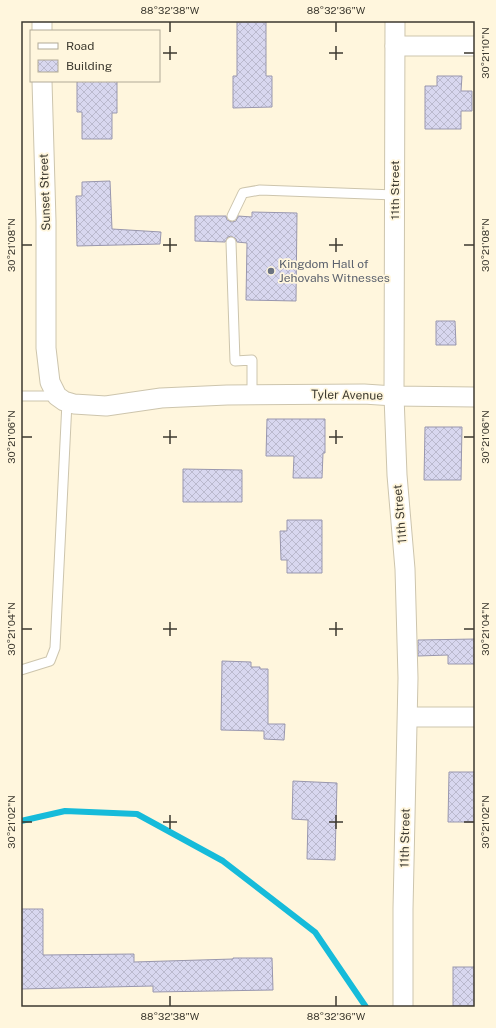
<svg xmlns="http://www.w3.org/2000/svg" width="496" height="1028" viewBox="0 0 496 1028" font-family="'Public Sans',sans-serif">
	<style>
		.lines { fill: none; stroke-linecap: round; stroke-linejoin: round }
		.stream { stroke: #16bbda; stroke-width: 6 }
		.building { fill: url(#building-cross-hatch); stroke: #9997ae }
		.service-casing { stroke: #cdc5ad; stroke-width: 11 }
		.minor-casing { stroke: #cdc5ad; stroke-width: 21 }
		.service { stroke: #fff; stroke-width: 9 }
		.minor { stroke: #fff; stroke-width: 19 }
		.ticks { fill: none; stroke: #3c392f; stroke-width: 1.5 }
		.worship-dot { fill: #6b7280; stroke: #fff6dd; stroke-width: 1.5 }
		.labels { text-anchor: middle; stroke-width: 3.5; stroke-linejoin: round; paint-order: stroke }
		.street-label { font-size: 12px; fill: #3c392f; stroke: #fff6dd }
		.worship-label { font-size: 12px; fill: #5b616d; stroke: #fff6dd; text-anchor: start }
		.neatline { fill: none; stroke: #3c392f; stroke-width: 1.5 }
		.ticks-label { font-size: 10px; text-anchor: middle; fill: #3c392f }
	</style>
	<defs>
		<pattern id="building-cross-hatch" width="8" height="8" patternUnits="userSpaceOnUse"><rect width="8" height="8" fill="#d8d7ef"/><path d="M0 0l8 8M0 8l8-8" fill="none" stroke="#bab9cd"/></pattern>
	</defs>
	<rect width="100%" height="100%" fill="#fff6dd"/>
	<g class="lines">
		<polyline class="stream" points="21,821 65,811 137,814 223,861 315,932 366,1007"/>
	</g>
	<g class="building">
		<polygon points="237,21 266,21 266,76 272,76 272,107 233,108 233,76 237,76"/>
		<polygon points="437,76 462,76 461,91 472,91 472,111 461,111 461,129 425,129 425,86 437,86"/>
		<polygon points="77,81 117,81 117,113 112,113 112,139 82,139 82,112 77,112"/>
		<polygon points="110,181 112,229 161,232 160,244 77,246 76,196 82,196 82,182"/>
		<polygon points="252,212 297,213 296,301 246,300 247,243 237,242 236,239 231,236 228,237 225,242 195,241 195,216 226,216 227,220 232,222 236,221 238,216 252,217"/>
		<polygon points="436,321 455,321 456,345 436,345"/>
		<polygon points="267,419 325,419 325,453 323,453 322,478 293,478 294,456 266,456"/>
		<polygon points="425,427 462,427 461,480 424,480"/>
		<polygon points="183,469 242,470 242,502 183,502"/>
		<polygon points="287,520 322,520 322,573 287,573 287,560 281,560 280,531 287,531"/>
		<polygon points="475,639 475,664 448,664 448,655 418,656 418,640"/>
		<polygon points="222,661 251,662 251,667 260,667 260,669 268,669 268,724 285,724 284,740 264,739 264,731 221,730"/>
		<polygon points="449,772 475,772 475,822 448,822"/>
		<polygon points="293,781 337,783 335,860 307,859 308,820 292,819"/>
		<polygon points="21,909 43,909 43,955 134,954 134,962 233,959 233,958 272,958 273,990 153,992 153,986 21,989"/>
		<rect x="453" y="967" width="22" height="39"/>
	</g>
	<g class="lines">
		<g class="service-casing">
			<g id="service">
				<polyline points="232,216 243,193 260,190 395,195"/>
				<polyline points="231,242 235,361 252,360 252,394"/>
				<polyline points="21,396 57,396"/>
				<polyline points="21,670 50,661 55,648 67,402"/>
			</g>
		</g>
		<g class="minor-casing">
			<g id="minor">
				<polyline points="395,21 394,396 397,475 405,569 408,678 403,909 403,1007"/>
				<polyline points="42,31 42,21"/>
				<polyline points="395,46 475,46"/>
				<polyline points="42,81 46,221 46,348 50,382 57,396 64,401 74,404 106,406 161,398 227,395 364,394 394,396 475,397"/>
				<polyline points="408,717 475,717"/>
			</g>
		</g>
		<use href="#service" class="service"/>
		<use href="#minor" class="minor"/>
	</g>
	<path class="ticks" d="M 170,22 L 170,32M 336,22 L 336,32M 170,46 L 170,60M 336,46 L 336,60M 163,53 L 177,53M 329,53 L 343,53M 464,53 L 474,53M 170,238 L 170,252M 336,238 L 336,252M 22,245 L 32,245M 163,245 L 177,245M 329,245 L 343,245M 464,245 L 474,245M 170,430 L 170,444M 336,430 L 336,444M 22,437 L 32,437M 163,437 L 177,437M 329,437 L 343,437M 464,437 L 474,437M 170,622 L 170,636M 336,622 L 336,636M 22,629 L 32,629M 163,629 L 177,629M 329,629 L 343,629M 464,629 L 474,629M 170,815 L 170,829M 336,815 L 336,829M 22,822 L 32,822M 163,822 L 177,822M 329,822 L 343,822M 464,822 L 474,822M 170,996 L 170,1006M 336,996 L 336,1006"/>
	<circle class="worship-dot" cx="271" cy="271" r="4"/>
	<g class="labels">
		<g class="street-label">
			<text transform="translate(395 190) rotate(-90)" y="4">11th Street</text>
			<text transform="translate(45 192) rotate(-92)" y="4">Sunset Street</text>
			<text transform="translate(347 395) rotate(1)" y="4">Tyler Avenue</text>
			<text transform="translate(400 514) rotate(-95)" y="4">11th Street</text>
			<text transform="translate(405 838) rotate(-89)" y="4">11th Street</text>
		</g>
		<g class="worship-label">
			<text x="279" y="268">Kingdom Hall of<tspan x="279" dy="14">Jehovahs Witnesses</tspan></text>
		</g>
	</g>
	<rect width="496" height="1028" fill="none" stroke="#fff6dd" stroke-width="44"/>
	<rect x="30" y="30" width="130" height="52" fill="#fff6dd" stroke="#b1aa97"/>
	<rect x="38" y="43" width="20" height="6" fill="#ffffff" stroke="#b1aa97"/>
	<text x="66" y="50" font-size="12" fill="#3c392f">Road</text>
	<rect x="38" y="60" width="20" height="12" fill="url(#building-cross-hatch)" stroke="#b1aa97"/>
	<text x="66" y="70" font-size="12" fill="#3c392f">Building</text>
	<rect x="22" y="22" width="452" height="984" class="neatline"/>
	<g class="ticks-label">
		<text x="170" y="14">88°32'38"W</text>
		<text x="336" y="14">88°32'36"W</text>
		<text transform="translate(485 53) rotate(-90)" y="4">30°21'10"N</text>
		<text transform="translate(11 245) rotate(-90)" y="4">30°21'08"N</text>
		<text transform="translate(485 245) rotate(-90)" y="4">30°21'08"N</text>
		<text transform="translate(11 437) rotate(-90)" y="4">30°21'06"N</text>
		<text transform="translate(485 437) rotate(-90)" y="4">30°21'06"N</text>
		<text transform="translate(11 629) rotate(-90)" y="4">30°21'04"N</text>
		<text transform="translate(485 629) rotate(-90)" y="4">30°21'04"N</text>
		<text transform="translate(11 822) rotate(-90)" y="4">30°21'02"N</text>
		<text transform="translate(485 822) rotate(-90)" y="4">30°21'02"N</text>
		<text x="170" y="1020">88°32'38"W</text>
		<text x="336" y="1020">88°32'36"W</text>
	</g>
</svg>
